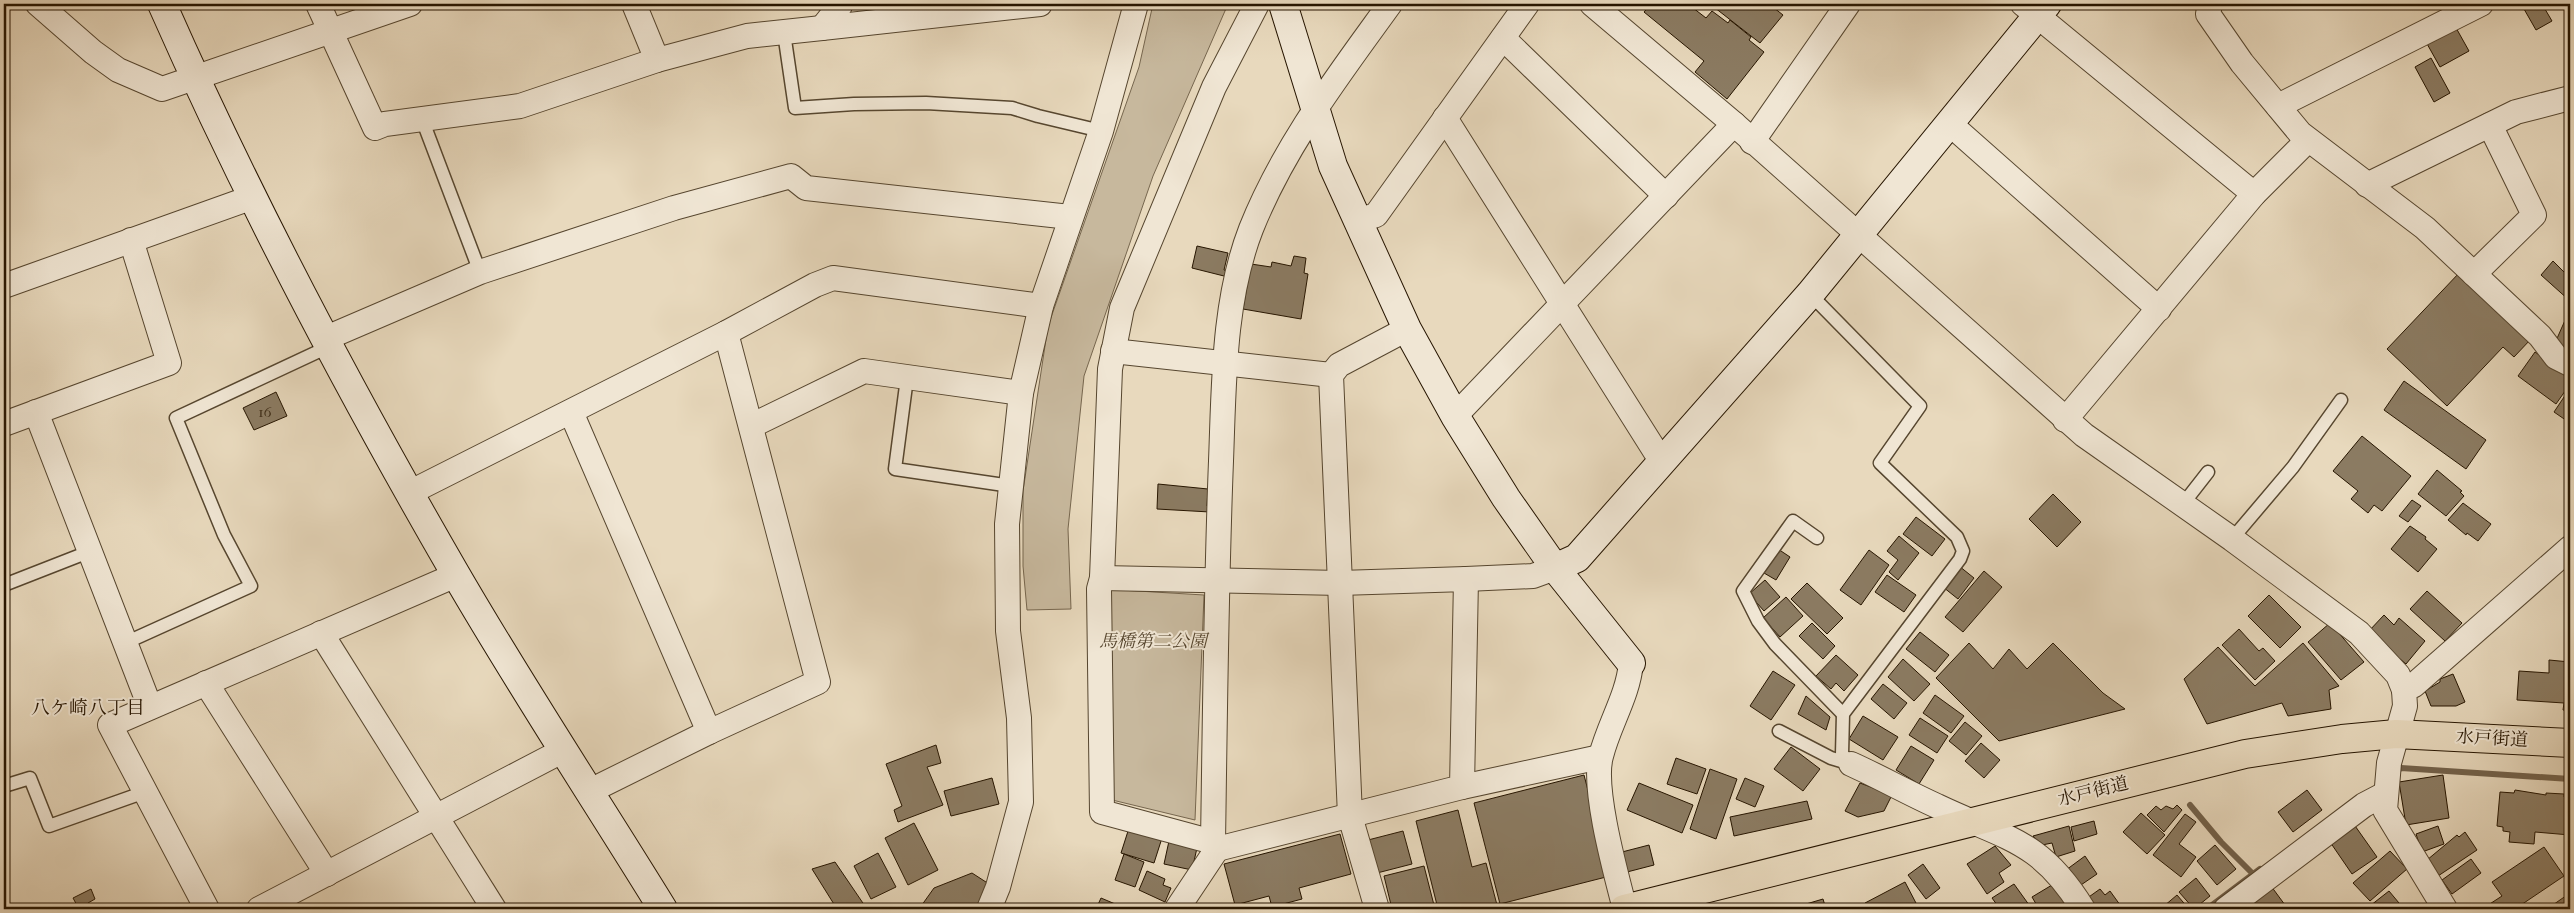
<svg xmlns="http://www.w3.org/2000/svg" width="2574" height="913" viewBox="0 0 2574 913" font-family="'IM FELL French Canon','Noto Serif JP',serif">
	<style>
		.green { fill: #c7b89d; stroke: #76664e }
		.lines { fill: none; stroke-linecap: round; stroke-linejoin: round }
		.stream { stroke: #73624b; stroke-width: 6 }
		.building { fill: #8b7b62; stroke: #261500 }
		.lane-casing { stroke: #56462f; stroke-width: 15 }
		.street-casing { stroke: #56462f; stroke-width: 26 }
		.secondary-casing { stroke: #261500; stroke-width: 30 }
		.highway-casing { stroke: #261500; stroke-width: 30 }
		.lane { stroke: #f0e6d4; stroke-width: 12 }
		.street { stroke: #f0e6d4; stroke-width: 24 }
		.secondary { stroke: #f0e6d4; stroke-width: 28 }
		.highway { stroke: #e8d9bd; stroke-width: 28 }
		.labels { text-anchor: middle; stroke-width: 4; stroke-linejoin: round; paint-order: stroke }
		.number-label { font-size: 15px; fill: #3f2e18 }
		.park-label { font-size: 18px; font-style: italic; fill: #56462f; stroke: #f0e6d4 }
		.street-label { font-size: 18px; fill: #261500; stroke: #f0e6d4 }
		.neighbourhood-label { font-size: 19px; fill: #261500; stroke: #f0e6d4 }
	</style>
	<rect width="100%" height="100%" fill="#e8d9bd"/>
	<filter id="stains"><feTurbulence type="fractalNoise" baseFrequency=".004" numOctaves="4"/><feColorMatrix values="0 0 0 0 .2 0 0 0 0 .09 0 0 0 0 .02 0 0 0 .5 -.17"/></filter>
	<radialGradient id="worn" r=".72"><stop offset=".6" stop-color="#630" stop-opacity="0"/><stop offset="1" stop-color="#630" stop-opacity=".3"/></radialGradient>
	<g class="green">
		<polygon points="1153,4 1228,4 1153,176 1084,376 1068,529 1071,609 1027,610 1023,566 1023,491 1048,326 1139,67"/>
		<polygon points="1104,589 1204,595 1195,820 1108,799"/>
	</g>
	<g class="lines">
		<g class="stream">
			<polyline points="2394,773 2401,768 2570,779"/>
			<polyline points="2190,805 2221,842 2253,874"/>
			<polyline points="2207,909 2260,869"/>
		</g>
	</g>
	<g class="building">
		<polygon points="1651,4 1688,4 1706,18 1712,11 1728,23 1730,20 1751,37 1749,40 1764,52 1727,99 1695,72 1704,61 1644,12"/>
		<polygon points="1710,4 1769,4 1783,15 1760,43"/>
		<polygon points="2534,4 2542,4 2552,21 2536,30 2524,9"/>
		<polygon points="2455,26 2469,51 2440,67 2426,42"/>
		<polygon points="2431,58 2450,93 2434,102 2415,67"/>
		<polygon points="1197,246 1228,253 1224,270 1227,271 1226,274 1224,276 1192,268"/>
		<polygon points="1294,256 1306,258 1304,273 1308,274 1301,319 1243,309 1251,264 1271,267 1272,262 1291,266"/>
		<polygon points="2553,261 2570,278 2570,301 2541,275"/>
		<polygon points="2460,272 2531,339 2514,357 2503,347 2447,406 2387,349"/>
		<polygon points="2570,309 2570,350 2555,343"/>
		<polygon points="2535,352 2570,377 2570,384 2556,404 2518,376"/>
		<polygon points="2404,381 2486,440 2466,469 2384,410"/>
		<polygon points="2570,388 2570,423 2554,412"/>
		<polygon points="276,392 287,416 254,430 243,408"/>
		<polygon points="2362,436 2411,476 2382,511 2374,505 2368,513 2351,499 2358,491 2333,471"/>
		<polygon points="2437,470 2462,491 2460,492 2464,496 2446,516 2418,494"/>
		<polygon points="1158,484 1208,489 1207,506 1211,506 1210,512 1157,509"/>
		<polygon points="2053,494 2081,522 2057,547 2029,519"/>
		<polygon points="2412,500 2421,506 2408,522 2399,516"/>
		<polygon points="2463,503 2491,524 2478,541 2467,533 2466,535 2448,520"/>
		<polygon points="1916,517 1945,539 1932,556 1903,534"/>
		<polygon points="2410,526 2426,537 2425,539 2437,549 2418,572 2391,549"/>
		<polygon points="1899,536 1919,553 1898,580 1889,572 1898,560 1887,551"/>
		<polygon points="1778,549 1790,557 1776,580 1764,573"/>
		<polygon points="1869,550 1889,565 1861,605 1840,590"/>
		<polygon points="1959,566 1974,578 1958,599 1943,587"/>
		<polygon points="1984,571 2002,587 1963,632 1945,617"/>
		<polygon points="1887,575 1916,595 1904,612 1875,592"/>
		<polygon points="1765,580 1780,597 1764,611 1749,594"/>
		<polygon points="1807,583 1843,618 1827,634 1791,599"/>
		<polygon points="2427,591 2462,623 2445,641 2410,609"/>
		<polygon points="2269,595 2301,627 2280,648 2248,616"/>
		<polygon points="1786,597 1803,616 1780,637 1763,618"/>
		<polygon points="2384,615 2394,625 2399,618 2425,641 2406,664 2368,632"/>
		<polygon points="1812,623 1835,646 1823,659 1799,636"/>
		<polygon points="2330,623 2364,662 2341,680 2308,642"/>
		<polygon points="2239,629 2259,651 2263,648 2275,661 2255,680 2222,645"/>
		<polygon points="1920,632 1949,655 1935,672 1906,649"/>
		<polygon points="1969,643 1993,669 2009,649 2027,669 2053,643 2103,693 2125,709 1999,741 1936,678"/>
		<polygon points="2303,643 2339,686 2329,690 2331,709 2288,716 2282,703 2207,724 2184,679 2218,647 2255,686"/>
		<polygon points="1836,655 1858,675 1844,691 1836,683 1831,689 1816,676"/>
		<polygon points="1903,659 1930,684 1914,701 1888,677"/>
		<polygon points="2549,660 2570,662 2570,711 2563,710 2564,703 2517,700 2519,671 2549,673"/>
		<polygon points="1773,671 1795,685 1771,720 1750,706"/>
		<polygon points="2453,674 2465,702 2456,706 2431,706 2425,691 2440,682 2440,679"/>
		<polygon points="1883,684 1907,703 1894,719 1871,699"/>
		<polygon points="1935,695 1964,716 1951,733 1923,713"/>
		<polygon points="1806,696 1830,717 1826,730 1798,714"/>
		<polygon points="1863,716 1898,737 1883,760 1849,739"/>
		<polygon points="1920,718 1948,736 1937,753 1909,735"/>
		<polygon points="1965,722 1982,736 1966,755 1949,741"/>
		<polygon points="1981,743 2000,760 1984,778 1965,761"/>
		<polygon points="936,745 941,763 927,767 943,805 898,822 894,810 902,806 886,764"/>
		<polygon points="1911,746 1934,760 1919,784 1896,770"/>
		<polygon points="1791,747 1820,769 1803,791 1774,769"/>
		<polygon points="1676,758 1706,769 1697,794 1667,784"/>
		<polygon points="1710,769 1737,779 1716,839 1690,829"/>
		<polygon points="1584,775 1610,876 1500,904 1474,803"/>
		<polygon points="2443,775 2449,818 2406,825 2399,782"/>
		<polygon points="992,778 999,804 951,816 944,791"/>
		<polygon points="1745,778 1764,786 1755,807 1736,799"/>
		<polygon points="1639,783 1693,805 1682,833 1627,810"/>
		<polygon points="1860,783 1892,795 1884,811 1858,817 1845,811"/>
		<polygon points="2307,790 2322,810 2293,832 2278,812"/>
		<polygon points="2515,790 2546,795 2546,793 2564,794 2564,797 2570,797 2570,835 2535,832 2534,844 2509,842 2510,832 2503,831 2503,827 2497,826 2500,792 2514,793"/>
		<polygon points="1807,801 1812,819 1734,836 1730,817"/>
		<polygon points="2177,805 2182,810 2164,832 2147,815 2156,806 2161,810 2166,806 2173,809"/>
		<polygon points="1458,810 1472,867 1486,863 1497,905 1481,909 1438,909 1416,821"/>
		<polygon points="2141,813 2165,835 2147,854 2123,832"/>
		<polygon points="2185,814 2196,822 2179,844 2196,857 2181,877 2153,855"/>
		<polygon points="2094,821 2097,834 2074,841 2071,827"/>
		<polygon points="914,823 938,870 908,885 885,838"/>
		<polygon points="2353,823 2377,857 2352,874 2328,839"/>
		<polygon points="2069,826 2075,851 2056,857 2052,843 2042,845 2033,836"/>
		<polygon points="2438,826 2444,844 2422,852 2416,834"/>
		<polygon points="1129,828 1162,838 1154,863 1121,853"/>
		<polygon points="1403,831 1412,864 1377,873 1368,840"/>
		<polygon points="2465,832 2477,850 2438,876 2427,860 2457,835 2459,837"/>
		<polygon points="1340,834 1351,874 1299,888 1302,899 1272,907 1269,896 1235,905 1224,864"/>
		<polygon points="1169,841 1197,848 1192,870 1164,864"/>
		<polygon points="1649,845 1654,865 1627,872 1622,852"/>
		<polygon points="2215,845 2236,869 2217,885 2197,861"/>
		<polygon points="1995,846 2011,865 1999,873 2004,882 1987,894 1967,864"/>
		<polygon points="2544,847 2564,876 2515,909 2482,909 2502,896 2492,882"/>
		<polygon points="2390,851 2407,869 2370,901 2353,883"/>
		<polygon points="878,853 896,887 871,899 854,866"/>
		<polygon points="1124,854 1144,862 1135,887 1115,880"/>
		<polygon points="2085,856 2097,874 2078,887 2066,870"/>
		<polygon points="2471,859 2481,873 2452,894 2442,880"/>
		<polygon points="835,862 867,909 837,909 812,869"/>
		<polygon points="1923,864 1940,888 1926,899 1908,875"/>
		<polygon points="1424,866 1435,909 1392,909 1384,876"/>
		<polygon points="1147,871 1165,879 1163,885 1171,888 1165,902 1139,890"/>
		<polygon points="972,873 989,884 977,909 919,909 934,888"/>
		<polygon points="2196,878 2210,896 2194,909 2179,892"/>
		<polygon points="1905,882 1917,905 1910,909 1868,909 1865,903"/>
		<polygon points="2057,882 2071,909 2039,909 2032,897"/>
		<polygon points="2014,884 2032,909 2000,909 1992,898"/>
		<polygon points="2271,886 2288,909 2259,909 2252,900"/>
		<polygon points="91,889 95,899 88,903 90,906 79,909 73,898"/>
		<polygon points="2100,889 2105,895 2110,891 2123,909 2093,909 2086,899"/>
		<polygon points="2389,891 2404,909 2366,909"/>
		<polygon points="2570,893 2570,909 2547,909"/>
		<polygon points="2177,895 2189,909 2167,909 2164,906"/>
		<polygon points="1101,898 1127,909 1096,909"/>
		<polygon points="1823,899 1826,909 1796,909 1796,907"/>
	</g>
	<g class="lines">
		<g class="lane-casing">
			<g id="lane">
				<polyline points="784,33 795,108 854,104 926,103 1012,108 1038,116 1101,131"/>
				<polyline points="422,119 480,272"/>
				<polyline points="1810,294 1920,406 1880,463 1957,537 1963,551 1960,559 1843,714 1842,754 1851,764"/>
				<polyline points="907,378 895,469 1011,486"/>
				<polyline points="2183,504 2208,472"/>
				<polyline points="1817,538 1793,521 1743,591 1758,621 1775,644 1843,714"/>
				<polyline points="2232,539 2293,467 2341,400"/>
				<polyline points="4,585 91,551"/>
				<polyline points="125,643 251,586 224,535 176,418 328,347"/>
				<polyline points="1779,731 1831,758 1851,764"/>
				<polyline points="4,786 30,778 49,826 145,792"/>
			</g>
		</g>
		<g class="street-casing">
			<g id="street">
				<polyline points="38,4 93,52 118,70 162,89 410,4"/>
				<polyline points="318,4 375,128 385,124 520,106 657,60 747,36 822,28"/>
				<polyline points="634,4 657,60"/>
				<polyline points="841,4 822,28 1040,4"/>
				<polyline points="1592,4 1734,124 2084,435 2232,539 2359,633 2398,675 2404,690"/>
				<polyline points="2023,4 2254,194"/>
				<polyline points="2210,4 2208,14 2242,63 2300,133 2425,228 2540,336 2556,357 2570,364"/>
				<polyline points="1503,38 1666,196"/>
				<polyline points="2278,106 2481,4"/>
				<polyline points="1445,118 1662,462"/>
				<polyline points="1950,124 2159,309"/>
				<polyline points="1752,142 1848,4"/>
				<polyline points="2367,185 2516,112 2570,98"/>
				<polyline points="1358,221 1376,215 1527,4"/>
				<polyline points="2474,274 2534,215 2490,125"/>
				<polyline points="4,286 253,197"/>
				<polyline points="324,339 480,272 674,208 791,176 806,188 1070,217"/>
				<polyline points="1113,351 1331,375"/>
				<polyline points="36,412 150,707"/>
				<polyline points="571,412 709,732"/>
				<polyline points="1455,416 1734,124"/>
				<polyline points="2065,420 2254,194 2308,140"/>
				<polyline points="4,424 169,363 131,240"/>
				<polyline points="751,426 864,371 1021,393"/>
				<polyline points="409,493 726,333 815,285 833,278 1041,306"/>
				<polyline points="1102,578 1340,583 1466,579 1462,787 1217,849"/>
				<polyline points="1466,579 1533,576 1555,568"/>
				<polyline points="321,633 494,909"/>
				<polyline points="206,683 327,874"/>
				<path d="M 1851,764 C 1880,777 1908,793 1937,806 C 2006,839 2040,839 2083,909"/>
				<polyline points="1462,787 1600,757"/>
				<polyline points="590,791 709,732 818,682 726,333"/>
				<polyline points="1213,842 1102,812 1099,589 1102,578 1110,369 1122,308 1214,87 1257,4"/>
				<polyline points="207,909 110,725 456,575"/>
				<polyline points="259,909 564,750"/>
				<polyline points="989,909 998,887 1021,802 1019,718 1008,631 1007,524 1021,393 1041,306 1101,131 1136,4"/>
				<path d="M 1177,909 L 1217,849 L 1213,842 C 1215,715 1216,588 1221,461 C 1224,385 1223,301 1251,229 C 1284,146 1338,76 1390,4"/>
				<polyline points="1377,909 1350,816 1331,375 1339,365 1407,329"/>
				<path d="M 1625,909 C 1616,874 1592,788 1601,756 C 1609,724 1628,696 1631,663"/>
				<polyline points="2226,909 2364,805 2385,794"/>
				<polyline points="2445,909 2385,810 2389,763 2405,706 2404,690 2414,685 2570,548"/>
			</g>
		</g>
		<g class="secondary-casing">
			<g id="secondary">
				<path d="M 162,4 C 248,199 348,388 455,573 C 521,687 594,797 663,909"/>
				<polyline points="1283,4 1333,166 1407,329 1455,416 1506,498 1555,568 1631,663"/>
				<polyline points="1555,568 1577,558 1810,294 2047,4"/>
			</g>
		</g>
		<g class="highway-casing">
			<polyline id="highway" points="1624,909 2245,754 2342,739 2396,734 2570,743"/>
		</g>
		<use href="#lane" class="lane"/>
		<use href="#street" class="street"/>
		<use href="#secondary" class="secondary"/>
		<use href="#highway" class="highway"/>
	</g>
	<g class="labels">
		<g class="number-label">
			<text x="265" y="417">16</text>
		</g>
		<g class="park-label">
			<text x="1153" y="647">馬橋第二公園</text>
		</g>
		<g class="street-label">
			<text transform="translate(2492 738) rotate(3)" y="6">水戸街道</text>
			<text transform="translate(2093 791) rotate(-14)" y="6">水戸街道</text>
		</g>
		<g class="neighbourhood-label">
			<text x="88" y="714">八ケ崎八丁目</text>
		</g>
	</g>
	<rect width="2574" height="913" fill="none" stroke="#e8d9bd" stroke-width="20"/>
	<rect x="5" y="5" width="2564" height="903" fill="none" stroke="#261500" stroke-width="2.5"/>
	<rect x="10" y="10" width="2554" height="893" fill="none" stroke="#261500"/>
	<rect width="100%" height="100%" filter="url(#stains)"/>
	<rect width="100%" height="100%" fill="url(#worn)"/>
</svg>
